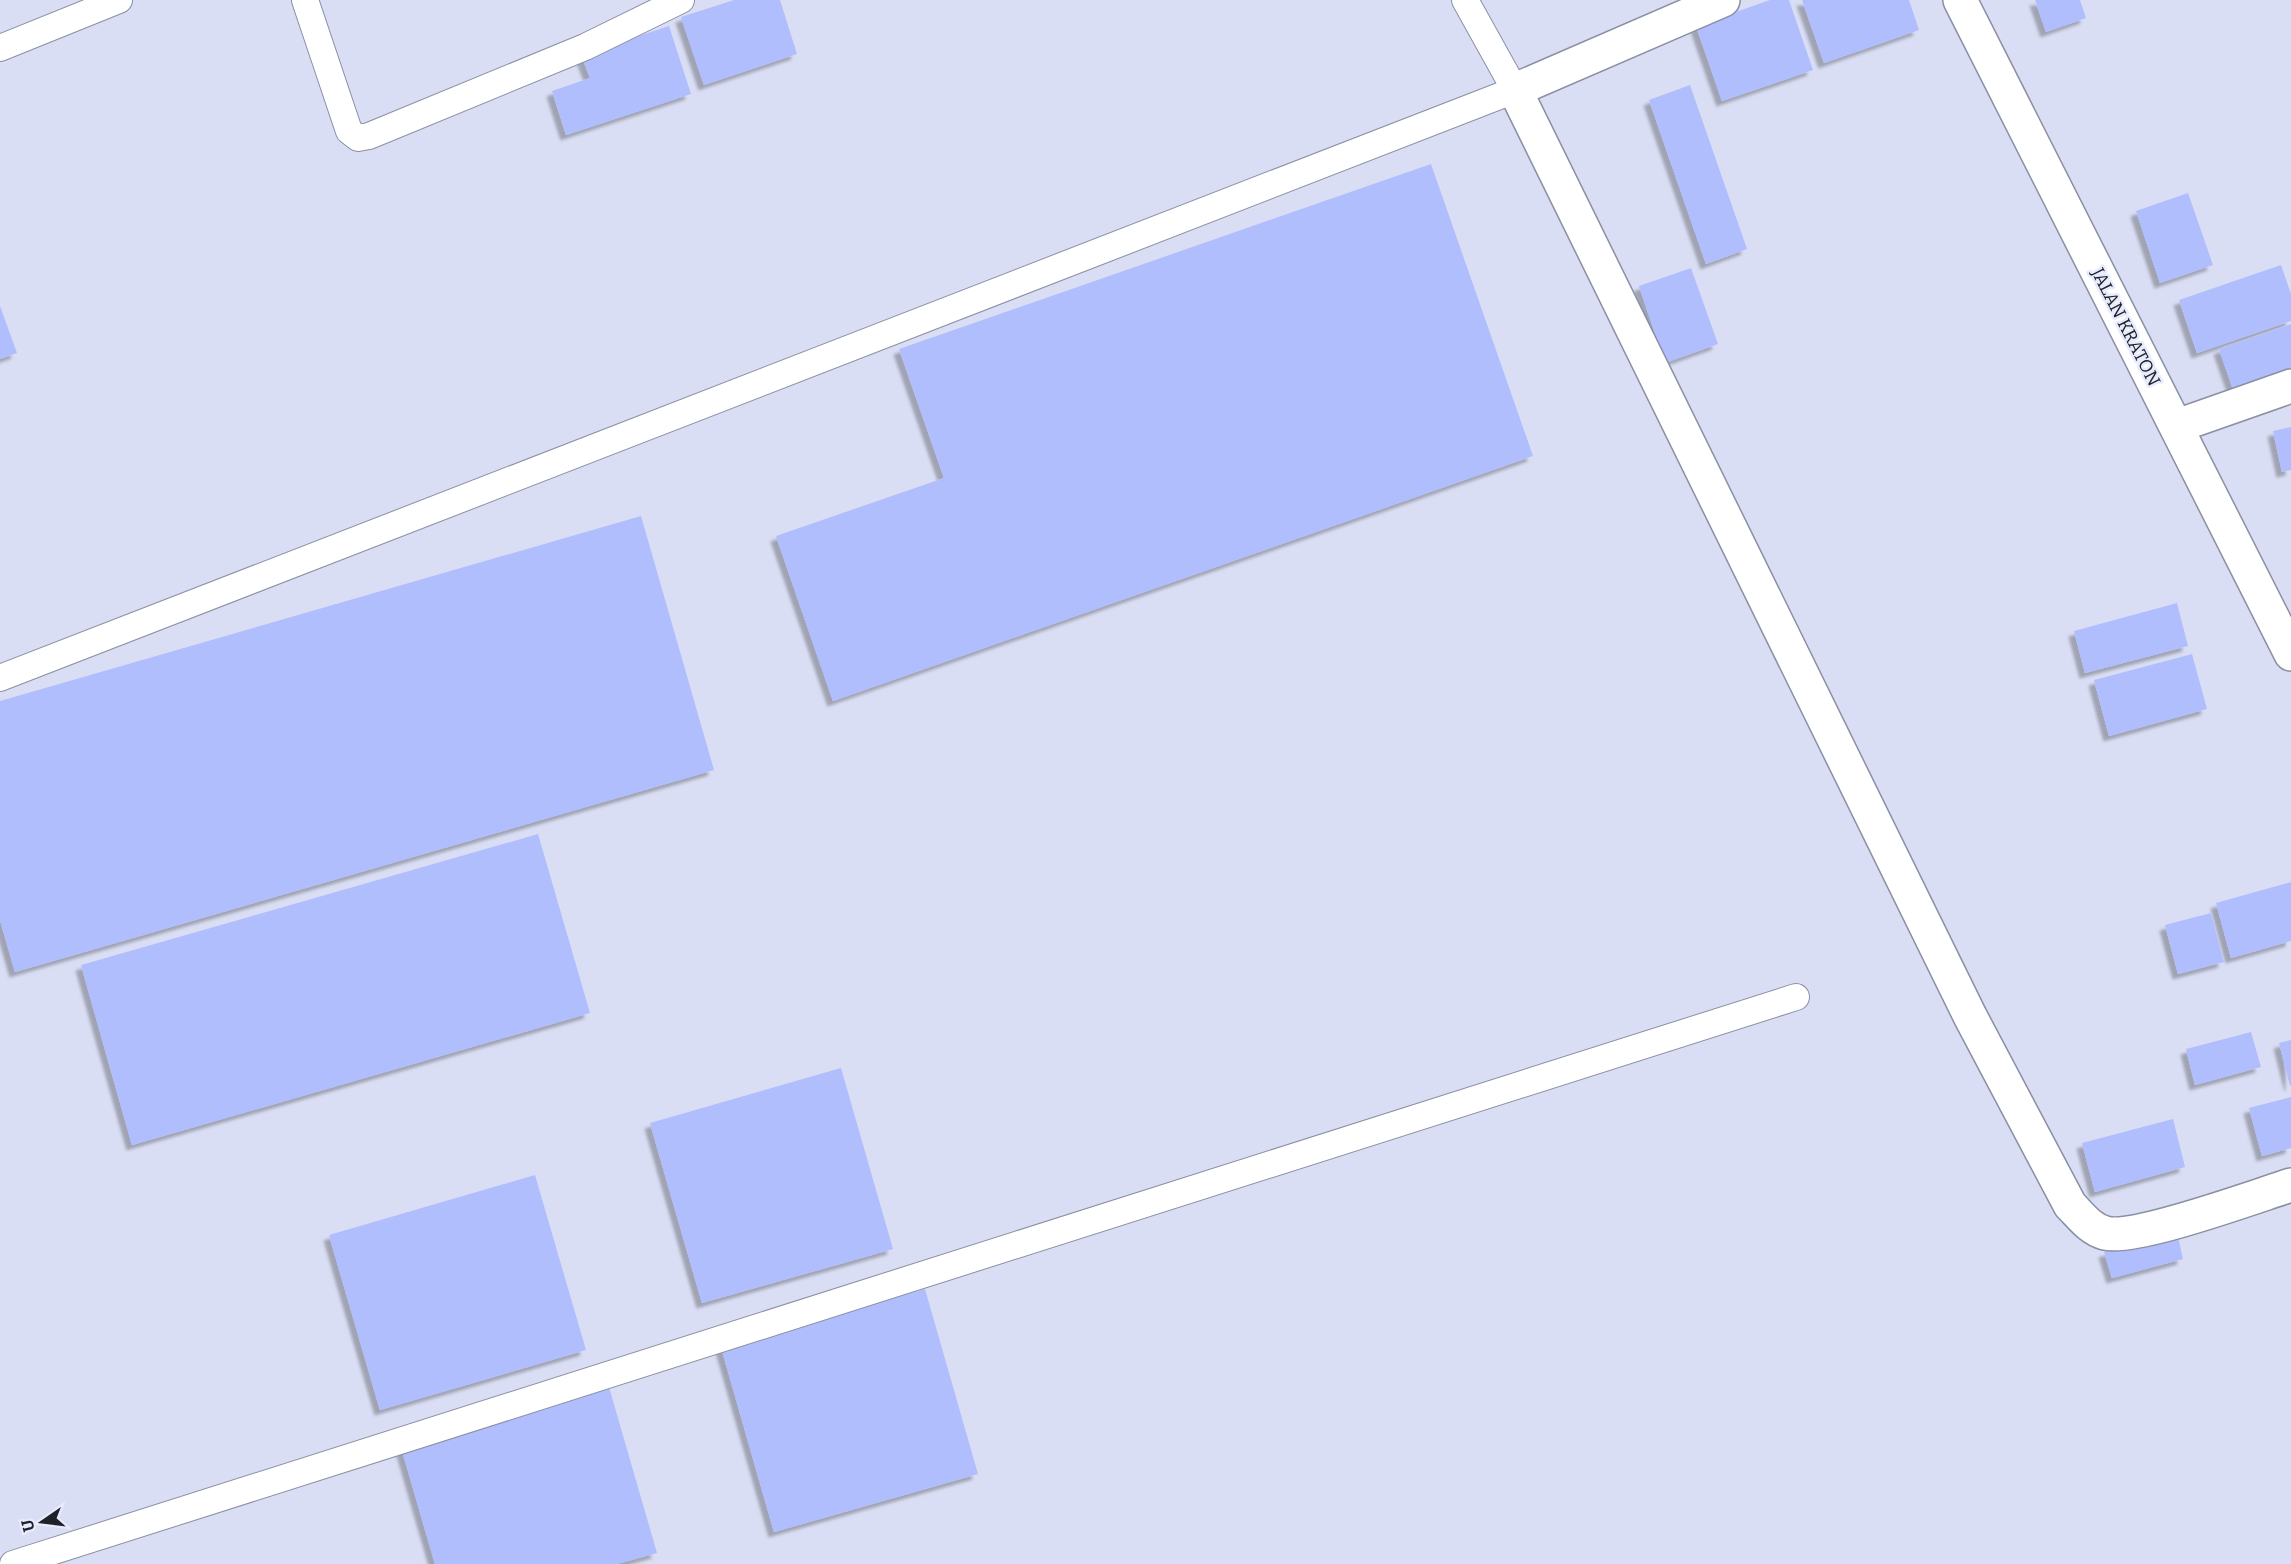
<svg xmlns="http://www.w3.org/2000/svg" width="2291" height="1564" viewBox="0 0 2291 1564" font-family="Bitter,serif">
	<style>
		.building { fill: #b1befe; filter: url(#shadow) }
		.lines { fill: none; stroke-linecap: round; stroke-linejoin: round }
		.service-casing { stroke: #8a8fa3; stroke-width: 28 }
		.minor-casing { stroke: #8a8fa3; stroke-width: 36 }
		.tertiary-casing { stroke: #8a8fa3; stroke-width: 36 }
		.service { stroke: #fff; stroke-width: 26 }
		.minor { stroke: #fff; stroke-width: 33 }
		.tertiary { stroke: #fff; stroke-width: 33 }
		.labels { text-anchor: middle; stroke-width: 5; stroke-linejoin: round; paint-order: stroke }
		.street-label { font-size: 18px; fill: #20222a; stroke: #e7ebfd }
	</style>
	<defs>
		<filter id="shadow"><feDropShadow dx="-5.5" dy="5.5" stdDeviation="1.5" flood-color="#0004"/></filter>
	</defs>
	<rect width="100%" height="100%" fill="#d9def4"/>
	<g class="building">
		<polygon points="734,0 780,0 797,54 704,85 681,17"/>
		<polygon points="1770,0 1789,0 1813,70 1722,101 1696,26"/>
		<polygon points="1802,0 1909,0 1919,30 1824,63"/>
		<polygon points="2035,0 2080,0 2086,18 2046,32"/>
		<polygon points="669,26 691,94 566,135 552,91 590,78 581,55"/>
		<polygon points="1690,85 1747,249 1706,264 1649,100"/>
		<polygon points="1431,164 1533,456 833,701 776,536 944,478 899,349"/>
		<polygon points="2188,193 2213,265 2160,283 2136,211"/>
		<polygon points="2281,265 2291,294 2291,321 2197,353 2179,300"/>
		<polygon points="1691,268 1718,344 1665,363 1639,286"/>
		<polygon points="0,306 17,353 0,359"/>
		<polygon points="2291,324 2291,383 2237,401 2219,349"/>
		<polygon points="2291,427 2291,470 2282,472 2273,431"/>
		<polygon points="641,516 714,770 15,972 0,920 0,701"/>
		<polygon points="2177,603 2188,646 2085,673 2074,631"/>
		<polygon points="2192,654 2207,709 2109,736 2094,680"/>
		<polygon points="538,834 590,1013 132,1145 81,965"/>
		<polygon points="2291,882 2291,941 2231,958 2216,903"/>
		<polygon points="2211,913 2224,962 2178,974 2165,925"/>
		<polygon points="2251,1032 2261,1067 2195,1085 2186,1049"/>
		<polygon points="2291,1040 2291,1085 2290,1086 2279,1043"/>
		<polygon points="841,1068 893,1249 702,1303 650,1123"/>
		<polygon points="2291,1097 2291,1148 2262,1156 2249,1108"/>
		<polygon points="2173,1119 2185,1167 2095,1192 2082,1143"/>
		<polygon points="535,1175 586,1350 380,1410 329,1235"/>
		<polygon points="2177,1232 2183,1259 2112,1278 2104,1252"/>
		<polygon points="925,1289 978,1474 774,1532 721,1347"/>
		<polygon points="609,1387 657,1553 617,1564 435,1564 401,1447"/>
	</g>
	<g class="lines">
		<g class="service-casing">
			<g id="service">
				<polyline points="305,0 349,131 358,138 369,136 585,47 681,0"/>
				<polyline points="0,48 119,0"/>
				<polyline points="0,678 1515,90 1465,0"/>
				<polyline points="13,1564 1796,997"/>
			</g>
		</g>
		<g class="minor-casing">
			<g id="minor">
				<path d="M 1723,0 L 1515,90 L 1970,1016 L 2070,1205 C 2081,1216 2090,1229 2105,1233 C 2134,1241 2256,1196 2291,1185"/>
				<polyline points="2177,426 2291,386"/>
			</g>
		</g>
		<g class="tertiary-casing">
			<polyline id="tertiary" points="1960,0 2291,654"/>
		</g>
		<use href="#service" class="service"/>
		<use href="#minor" class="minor"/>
		<use href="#tertiary" class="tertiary"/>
	</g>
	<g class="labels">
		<g class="street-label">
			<text transform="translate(2126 327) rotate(63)" y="6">JALAN KRATON</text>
		</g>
	</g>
	<g transform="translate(42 1522) rotate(256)" stroke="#e7ebfd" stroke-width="4.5" paint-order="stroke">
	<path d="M0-4.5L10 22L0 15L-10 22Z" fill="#20222a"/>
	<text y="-9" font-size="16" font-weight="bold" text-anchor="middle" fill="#20222a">U</text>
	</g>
</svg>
